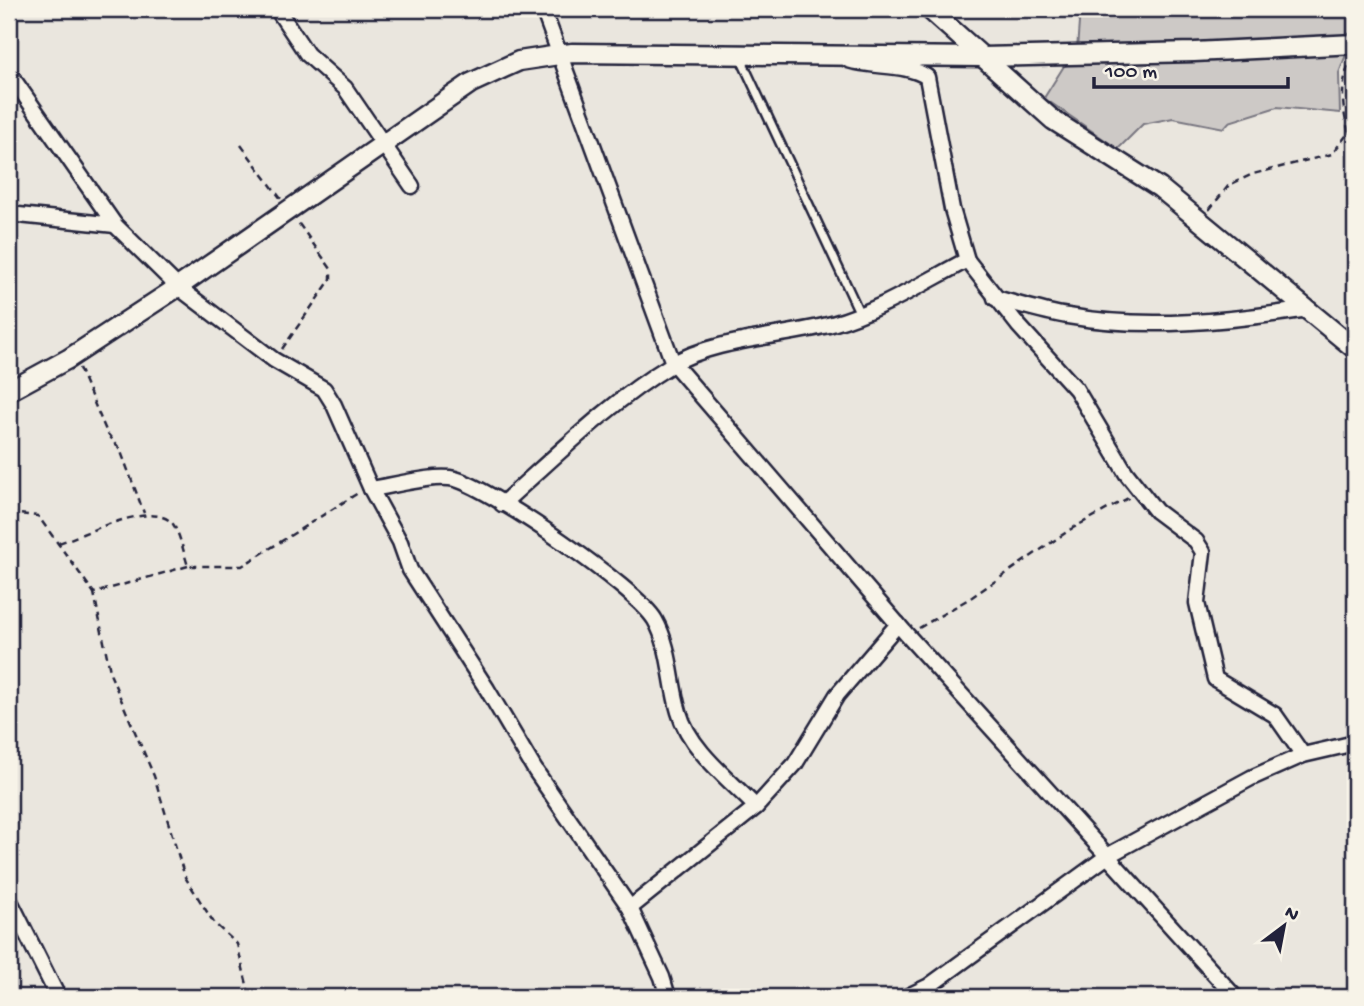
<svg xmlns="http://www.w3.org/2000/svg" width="1364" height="1006" viewBox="0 0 1364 1006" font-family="'Gochi Hand',sans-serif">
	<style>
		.green { fill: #cdc9c6; stroke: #787680; stroke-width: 2 }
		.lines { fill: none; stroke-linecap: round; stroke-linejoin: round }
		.service-casing { stroke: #22223b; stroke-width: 12 }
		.minor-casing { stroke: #22223b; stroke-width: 19 }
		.tertiary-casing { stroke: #22223b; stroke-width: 23 }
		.path { stroke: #22223b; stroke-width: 2.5; stroke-dasharray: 7 5; stroke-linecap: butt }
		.service { stroke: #f7f3e8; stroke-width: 7 }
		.minor { stroke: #f7f3e8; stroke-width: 14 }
		.tertiary { stroke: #f7f3e8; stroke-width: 18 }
	</style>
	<rect width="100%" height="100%" fill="#eae6de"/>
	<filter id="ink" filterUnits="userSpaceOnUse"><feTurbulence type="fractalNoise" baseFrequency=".0143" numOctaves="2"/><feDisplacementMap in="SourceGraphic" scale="14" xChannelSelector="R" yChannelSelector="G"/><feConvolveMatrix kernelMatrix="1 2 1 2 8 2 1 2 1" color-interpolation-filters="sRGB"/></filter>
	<g filter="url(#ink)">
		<g class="green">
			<polygon points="1080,9 1355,9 1355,34 1077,50"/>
			<polygon points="1347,52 1339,73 1340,113 1277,107 1229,122 1224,128 1173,118 1143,124 1118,149 1044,98 1064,66 1077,61"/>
		</g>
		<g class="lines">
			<g class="service-casing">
				<polyline id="service" points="740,57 860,314"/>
			</g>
			<g class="minor-casing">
				<g id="minor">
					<polyline points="277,9 307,54 345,88 412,186"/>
					<polyline points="543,9 673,363 908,636 1235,997"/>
					<path d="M 848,60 C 875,68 906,63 927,77 L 952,209 L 967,260 L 1018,325 L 1076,389 L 1126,473 L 1156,511 L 1196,541 L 1203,552 L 1197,603 L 1215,679 L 1275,715 L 1303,755"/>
					<polyline points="9,73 115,225 178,287 274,360 324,389 334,405 371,489 400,542 410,570 487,689 535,770 630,908 662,977 668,997"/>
					<polyline points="9,214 115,225"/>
					<path d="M 995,298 C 1019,304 1043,312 1068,316 C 1146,330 1230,321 1308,309"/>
					<path d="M 371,489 C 392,486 435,474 455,479 C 492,489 636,588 655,620 C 671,648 670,682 679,712 C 689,749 730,780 756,807"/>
					<path d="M 502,504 C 556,456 610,402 671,365 C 713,339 783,337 832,324 C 879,311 923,283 967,260"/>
					<polyline points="9,899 58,997"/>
					<polyline points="630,908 756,807 795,764 837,695 898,624"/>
					<polyline points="906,997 929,986 1109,855 1251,778 1303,755 1355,743"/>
				</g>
			</g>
			<g class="tertiary-casing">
				<g id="tertiary">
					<polyline points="929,9 1053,120 1160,188 1355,349"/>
					<polyline points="9,391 68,359 178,287 471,83 519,61 572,53 982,57 1194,52 1355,44"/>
				</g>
			</g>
			<g class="path">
				<path d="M 1349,132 C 1341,107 1340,81 1352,58"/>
				<polyline points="241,145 281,199"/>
				<polyline points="1209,210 1229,185 1253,174 1332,154 1349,132 1355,132"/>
				<polyline points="282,349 331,279 331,269 297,221"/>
				<polyline points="79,368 107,433 120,449 144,513"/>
				<polyline points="9,513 38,516 94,593"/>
				<path d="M 59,543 C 84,535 153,499 173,524 C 180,534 184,554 188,566 L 242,566 L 358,493"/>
				<polyline points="188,566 94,593 111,676 154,776 185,877 214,923 237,944 250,997"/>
				<polyline points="919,628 972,597 1071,529 1130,497"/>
			</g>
			<use href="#service" class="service"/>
			<use href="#minor" class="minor"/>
			<use href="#tertiary" class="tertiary"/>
		</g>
	</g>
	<rect width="1364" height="1006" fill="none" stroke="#f7f3e8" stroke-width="35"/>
	<rect x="18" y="18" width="1329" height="971" fill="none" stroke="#22223b" stroke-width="2.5" filter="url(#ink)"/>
	<g transform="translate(1284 926) rotate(32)" stroke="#f7f3e8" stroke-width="5" paint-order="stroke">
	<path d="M0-5L12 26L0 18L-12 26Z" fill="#22223b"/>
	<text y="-10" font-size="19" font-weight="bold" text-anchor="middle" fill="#22223b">N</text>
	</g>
	<path d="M1094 77v10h194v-10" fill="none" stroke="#22223b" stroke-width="3.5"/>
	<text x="1105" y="77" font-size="21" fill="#22223b" stroke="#f7f3e8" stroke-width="5" paint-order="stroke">100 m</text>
</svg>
